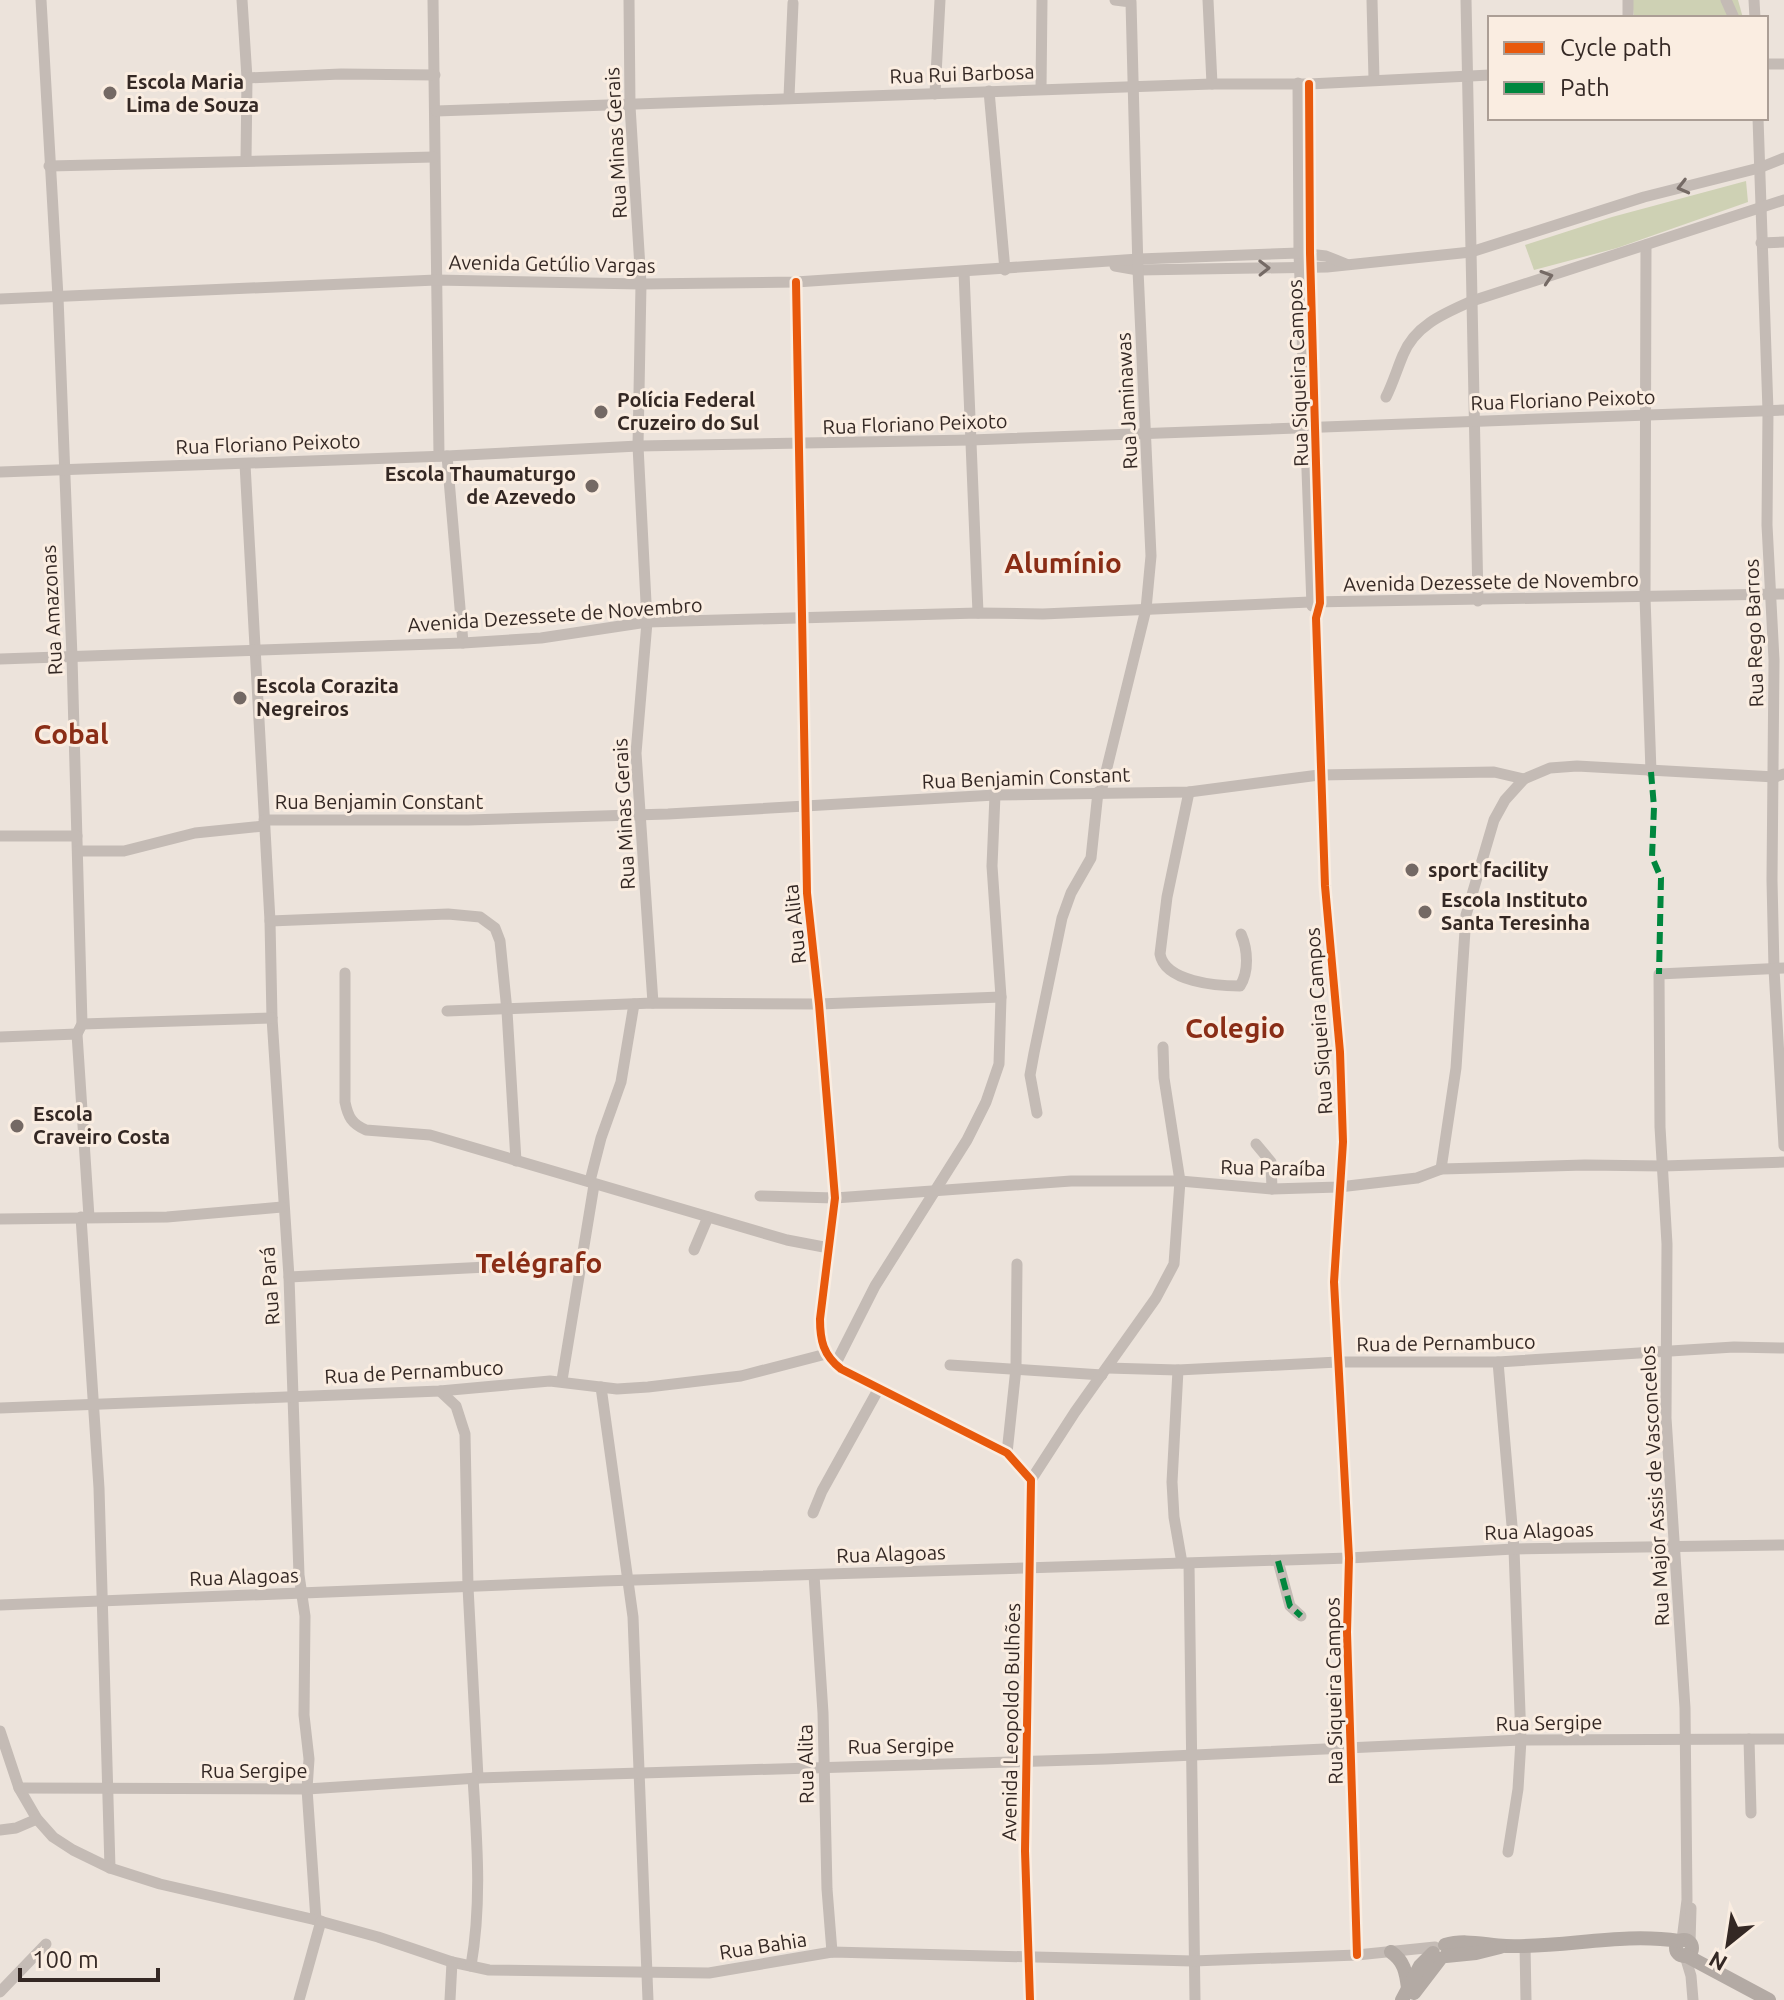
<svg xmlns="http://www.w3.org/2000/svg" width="1784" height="2000" viewBox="0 0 1784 2000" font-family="Ubuntu,sans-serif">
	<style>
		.green { fill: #ced1b4 }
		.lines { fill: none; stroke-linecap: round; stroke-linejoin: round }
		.minor { stroke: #c4bbb5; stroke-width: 11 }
		.major { stroke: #b3aaa4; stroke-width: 14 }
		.quiet { stroke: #00873e; stroke-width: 6; stroke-dasharray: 12 6; stroke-linecap: butt }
		.cycleway-casing { stroke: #faede1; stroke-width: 13 }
		.cycleway { stroke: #e8590c; stroke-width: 8 }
		.oneway { stroke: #756a65 }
		.poi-dot { fill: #746964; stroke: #faede1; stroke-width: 3 }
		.labels { text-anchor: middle; stroke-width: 6; stroke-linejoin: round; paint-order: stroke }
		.street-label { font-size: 20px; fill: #342824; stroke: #faede1 }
		.poi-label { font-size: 20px; font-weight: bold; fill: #342824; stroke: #faede1; text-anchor: start }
		.district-label { font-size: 28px; font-weight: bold; fill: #8a2d16; stroke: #faede1 }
	</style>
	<rect width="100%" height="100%" fill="#ece3db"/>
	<g class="green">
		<polygon points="1632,0 1738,0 1743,18 1634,18"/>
		<polygon points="1746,181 1748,202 1617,248 1534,270 1525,245 1612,217"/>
	</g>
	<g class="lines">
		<g class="minor">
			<polyline points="41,0 58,297 72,657 82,1024 77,1034 89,1217"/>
			<polyline points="242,0 247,78 246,160"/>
			<polyline points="433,0 439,456"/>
			<polyline points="629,0 630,106 641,284 638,446 647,622 636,753 653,1003"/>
			<polyline points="1208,0 1212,84"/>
			<polyline points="1372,0 1374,79"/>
			<polyline points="1466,0 1478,601"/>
			<polyline points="1628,0 1628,18"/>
			<polyline points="1726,0 1734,18"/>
			<polyline points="1754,0 1755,18"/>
			<polyline points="1766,64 1784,64"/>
			<polyline points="247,78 341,74 435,75"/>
			<polyline points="1298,83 1299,253 1312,606"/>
			<polyline points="1309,84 1310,253 1320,603 1316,618 1325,886 1340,1052 1343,1142 1334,1282 1349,1558 1347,1632 1357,1955"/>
			<polyline points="1041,89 1042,0"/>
			<polyline points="989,91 1005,270"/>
			<polyline points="935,94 940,0"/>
			<polyline points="789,97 793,3"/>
			<polyline points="436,111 1212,84 1309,84 1490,75"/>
			<polyline points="1758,118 1768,411 1767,525 1774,660 1772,880 1774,969 1784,1146"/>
			<polyline points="49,166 434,157"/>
			<polyline points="1761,243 1784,242"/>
			<polyline points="1646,245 1645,597 1651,772"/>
			<polyline points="1115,266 1138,270 1327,267 1471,252 1644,197 1759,168 1784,158"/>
			<polyline points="964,272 978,613"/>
			<path d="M 796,282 L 807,893 L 819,1004 L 835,1198 L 820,1319 C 820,1340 823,1355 841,1369 L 1007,1453 L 1031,1480 L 1025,1851 L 1030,2000"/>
			<polyline points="0,299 436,280 641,284 796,282 1139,259 1299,253 1326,256 1346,264"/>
			<path d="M 1386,397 C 1393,383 1397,369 1403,355 C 1415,325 1445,313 1472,301 L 1784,200"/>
			<polyline points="447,456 463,643"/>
			<polyline points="245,464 270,921 272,1018 289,1277 299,1575 305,1616 304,1715 309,1759 307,1789 316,1920"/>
			<polyline points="0,472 447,456 638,446 971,440 1784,410"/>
			<polyline points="0,659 463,643 541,638 647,622 978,613 1043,614 1310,602 1784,594"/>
			<polyline points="1101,792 1146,609 1151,556 1138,270 1131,2 1115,0"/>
			<path d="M 1189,792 L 1167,897 L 1160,954 C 1165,982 1217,986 1240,986 C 1249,972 1248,950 1241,934"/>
			<polyline points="264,820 468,820 668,814 995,795 1189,792 1319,775 1494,772 1524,779 1550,768 1577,766 1775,777 1784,774"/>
			<polyline points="0,836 77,836"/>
			<polyline points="78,851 124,851 195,833 264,826"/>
			<polyline points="270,921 448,914 480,917 495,928 500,941 507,1011 516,1161"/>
			<path d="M 345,973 L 345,1102 C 348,1117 352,1124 366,1130 L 430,1135 L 787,1240 L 829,1248"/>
			<polyline points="447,1011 653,1003 819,1004 1001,997"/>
			<polyline points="82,1024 272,1018"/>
			<polyline points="0,1037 77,1034"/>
			<polyline points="1037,1113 1030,1075 1034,1053 1062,918 1071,893 1091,858 1098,792"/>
			<polyline points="1256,1144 1271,1162 1272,1189"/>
			<polyline points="1441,1169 1456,1068 1466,915 1494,820 1505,800 1524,779"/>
			<polyline points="590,1181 601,1138 621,1082 634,1004"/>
			<polyline points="760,1196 835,1198 1071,1181 1180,1181 1272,1189 1339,1187 1417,1178 1441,1169 1585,1165 1663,1166 1784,1162"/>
			<polyline points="81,1217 99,1488 110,1868"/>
			<polyline points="0,1219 167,1217 282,1207"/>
			<polyline points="694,1250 708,1217"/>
			<polyline points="289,1277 507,1266 582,1266"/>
			<polyline points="1498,1362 1514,1549 1521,1740 1518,1789 1508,1852"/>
			<polyline points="835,1365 875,1286 967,1140 986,1102 999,1064 1001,997 992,866 995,795"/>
			<polyline points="950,1365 1102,1375"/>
			<polyline points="1107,1368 1178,1370 1338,1362 1498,1362 1734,1347 1784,1348"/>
			<polyline points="1178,1370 1172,1482 1174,1517 1182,1563"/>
			<polyline points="562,1380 594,1185"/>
			<polyline points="601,1387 633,1617 648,2000"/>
			<polyline points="440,1391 456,1406 465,1434 468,1587 478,1778"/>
			<polyline points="0,1408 440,1391 550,1381 617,1389 648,1387 741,1376 826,1354"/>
			<polyline points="1007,1453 1016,1368 1017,1264"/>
			<polyline points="1031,1480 1075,1412 1156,1298 1174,1264 1180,1181 1164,1078 1163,1047"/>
			<polyline points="813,1513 822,1491 878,1390"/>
			<polyline points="1278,1561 1290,1606 1301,1616"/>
			<polyline points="1189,1564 1195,2000"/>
			<polyline points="814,1575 823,1713 827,1889 832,1952"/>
			<polyline points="0,1605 602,1581 1349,1558 1514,1549 1784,1545"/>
			<polyline points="0,1731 19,1788 37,1819 53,1837 73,1850 110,1868 160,1884 316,1920 378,1937 452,1962 489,1970 709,1973 832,1952 1193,1961 1357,1955 1435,1947"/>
			<polyline points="1749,1739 1751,1813"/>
			<polyline points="19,1788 307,1789 478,1778 1106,1759 1521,1740 1784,1739"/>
			<polyline points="0,1830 16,1828 37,1819"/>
			<polyline points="1682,1940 1687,1900 1685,1708 1666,1418 1667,1244 1660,1127 1659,974 1784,968"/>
			<polyline points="1690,1943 1691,1908"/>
			<polyline points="1525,1945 1526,2000"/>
			<polyline points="1685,1956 1691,1976 1693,2000"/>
			<path d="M 471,1966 C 482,1902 477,1842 473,1778"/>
			<polyline points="0,1992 46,1944"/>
			<polyline points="299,2000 321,1921"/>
			<polyline points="450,2000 452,1962"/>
		</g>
		<g class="major">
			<circle cx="1684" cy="1948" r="8"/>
			<path d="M 1445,1945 C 1465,1939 1485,1945 1506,1946 C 1564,1948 1622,1932 1679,1941"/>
			<path d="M 1391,1952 C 1404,1961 1406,1972 1408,1988"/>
			<polyline points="1685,1955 1769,2000"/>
			<polyline points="1446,1956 1476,1953 1500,1947"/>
			<polyline points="1414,1993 1440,1959"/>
			<polyline points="1402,2000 1420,1966 1433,1953"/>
		</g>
		<g class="quiet">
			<polyline points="1651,772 1654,807 1652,857 1661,878 1659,974"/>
			<polyline points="1278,1561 1290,1606 1301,1616"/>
		</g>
		<g class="cycleway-casing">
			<g id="cycleway">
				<polyline points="1309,84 1310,253 1320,603 1316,618 1325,886 1340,1052 1343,1142 1334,1282 1349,1558 1347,1632 1357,1955"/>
				<path d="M 796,282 L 807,893 L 819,1004 L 835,1198 L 820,1319 C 820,1340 823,1355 841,1369 L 1007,1453 L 1031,1480 L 1025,1851 L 1030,2000"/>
			</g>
		</g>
		<use href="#cycleway" class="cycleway"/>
	</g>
	<defs><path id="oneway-chevron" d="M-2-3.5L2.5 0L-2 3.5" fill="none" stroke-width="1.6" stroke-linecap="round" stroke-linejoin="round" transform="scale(2)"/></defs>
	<g class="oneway">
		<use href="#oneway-chevron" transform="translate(1683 187) rotate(166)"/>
		<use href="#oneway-chevron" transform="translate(1264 268) rotate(-1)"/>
		<use href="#oneway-chevron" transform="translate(1547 277) rotate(-18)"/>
	</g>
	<g class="poi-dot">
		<circle cx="110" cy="93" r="8"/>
		<circle cx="601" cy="412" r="8"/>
		<circle cx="592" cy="486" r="8"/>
		<circle cx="240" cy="698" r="8"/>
		<circle cx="1412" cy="870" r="8"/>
		<circle cx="1425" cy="912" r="8"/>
		<circle cx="17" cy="1126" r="8"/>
	</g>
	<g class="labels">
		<g class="street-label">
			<text transform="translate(962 74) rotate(-2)" y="7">Rua Rui Barbosa</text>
			<text transform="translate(616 143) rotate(-93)" y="7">Rua Minas Gerais</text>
			<text transform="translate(552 264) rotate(1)" y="7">Avenida Getúlio Vargas</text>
			<text transform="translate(1298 373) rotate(-92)" y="7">Rua Siqueira Campos</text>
			<text transform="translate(1563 400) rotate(-2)" y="7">Rua Floriano Peixoto</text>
			<text transform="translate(1127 401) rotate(-93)" y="7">Rua Jaminawas</text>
			<text transform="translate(915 424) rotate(-2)" y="7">Rua Floriano Peixoto</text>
			<text transform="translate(268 444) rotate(-2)" y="7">Rua Floriano Peixoto</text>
			<text transform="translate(1491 582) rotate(-1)" y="7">Avenida Dezessete de Novembro</text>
			<text transform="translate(52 610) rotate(-93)" y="7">Rua Amazonas</text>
			<text transform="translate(555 615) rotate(-4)" y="7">Avenida Dezessete de Novembro</text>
			<text transform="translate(1754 633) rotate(-92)" y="7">Rua Rego Barros</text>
			<text transform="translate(1026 778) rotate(-2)" y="7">Rua Benjamin Constant</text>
			<text x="379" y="809">Rua Benjamin Constant</text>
			<text transform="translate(624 814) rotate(-93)" y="7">Rua Minas Gerais</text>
			<text transform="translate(795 924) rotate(-96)" y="7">Rua Alita</text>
			<text transform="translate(1319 1021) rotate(-94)" y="7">Rua Siqueira Campos</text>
			<text transform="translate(1273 1168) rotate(1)" y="7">Rua Paraíba</text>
			<text transform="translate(270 1286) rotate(-94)" y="7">Rua Pará</text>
			<text transform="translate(1446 1343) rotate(-1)" y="7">Rua de Pernambuco</text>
			<text transform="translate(414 1372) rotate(-3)" y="7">Rua de Pernambuco</text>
			<text transform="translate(1655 1486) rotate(-93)" y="7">Rua Major Assis de Vasconcelos</text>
			<text transform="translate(1539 1531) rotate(-2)" y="7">Rua Alagoas</text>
			<text transform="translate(891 1554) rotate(-2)" y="7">Rua Alagoas</text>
			<text transform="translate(244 1577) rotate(-2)" y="7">Rua Alagoas</text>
			<text transform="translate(1334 1691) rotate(-91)" y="7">Rua Siqueira Campos</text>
			<text transform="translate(1011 1722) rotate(-89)" y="7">Avenida Leopoldo Bulhões</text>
			<text transform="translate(1549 1723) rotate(-1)" y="7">Rua Sergipe</text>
			<text transform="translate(901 1746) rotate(-1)" y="7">Rua Sergipe</text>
			<text transform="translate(806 1764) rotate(-91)" y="7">Rua Alita</text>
			<text x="254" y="1778">Rua Sergipe</text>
			<text transform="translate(763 1946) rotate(-9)" y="7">Rua Bahia</text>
		</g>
		<g class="poi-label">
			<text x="126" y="89">Escola Maria<tspan x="126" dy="23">Lima de Souza</tspan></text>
			<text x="617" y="407">Polícia Federal<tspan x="617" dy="23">Cruzeiro do Sul</tspan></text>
			<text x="576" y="481" text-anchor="end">Escola Thaumaturgo<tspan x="576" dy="23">de Azevedo</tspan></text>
			<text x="256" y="693">Escola Corazita<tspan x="256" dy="23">Negreiros</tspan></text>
			<text x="1428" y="877">sport facility</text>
			<text x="1441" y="907">Escola Instituto<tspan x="1441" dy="23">Santa Teresinha</tspan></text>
			<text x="33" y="1121">Escola<tspan x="33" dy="23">Craveiro Costa</tspan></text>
		</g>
		<g class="district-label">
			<text x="1063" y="573">Alumínio</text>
			<text x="71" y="744">Cobal</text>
			<text x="1235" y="1038">Colegio</text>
			<text x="539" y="1273">Telégrafo</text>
		</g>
	</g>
	<rect x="1488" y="16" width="280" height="104" fill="#faede1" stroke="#ab9e95" stroke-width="2"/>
	<rect x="1504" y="42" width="40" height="12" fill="#e8590c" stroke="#ab9e95" stroke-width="2"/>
	<text x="1560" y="56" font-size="24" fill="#342824">Cycle path</text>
	<rect x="1504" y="82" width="40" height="12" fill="#00873e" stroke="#ab9e95" stroke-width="2"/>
	<text x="1560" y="96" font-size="24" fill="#342824">Path</text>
	<g transform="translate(1728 1944) rotate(210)" stroke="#faede1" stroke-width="6" paint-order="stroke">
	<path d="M0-6L14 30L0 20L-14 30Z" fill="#342824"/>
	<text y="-12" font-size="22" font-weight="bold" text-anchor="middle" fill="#342824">N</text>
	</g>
	<path d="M20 1968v12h138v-12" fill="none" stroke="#342824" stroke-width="4"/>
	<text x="32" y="1968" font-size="24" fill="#342824" stroke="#faede1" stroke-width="6" paint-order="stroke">100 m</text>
</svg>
